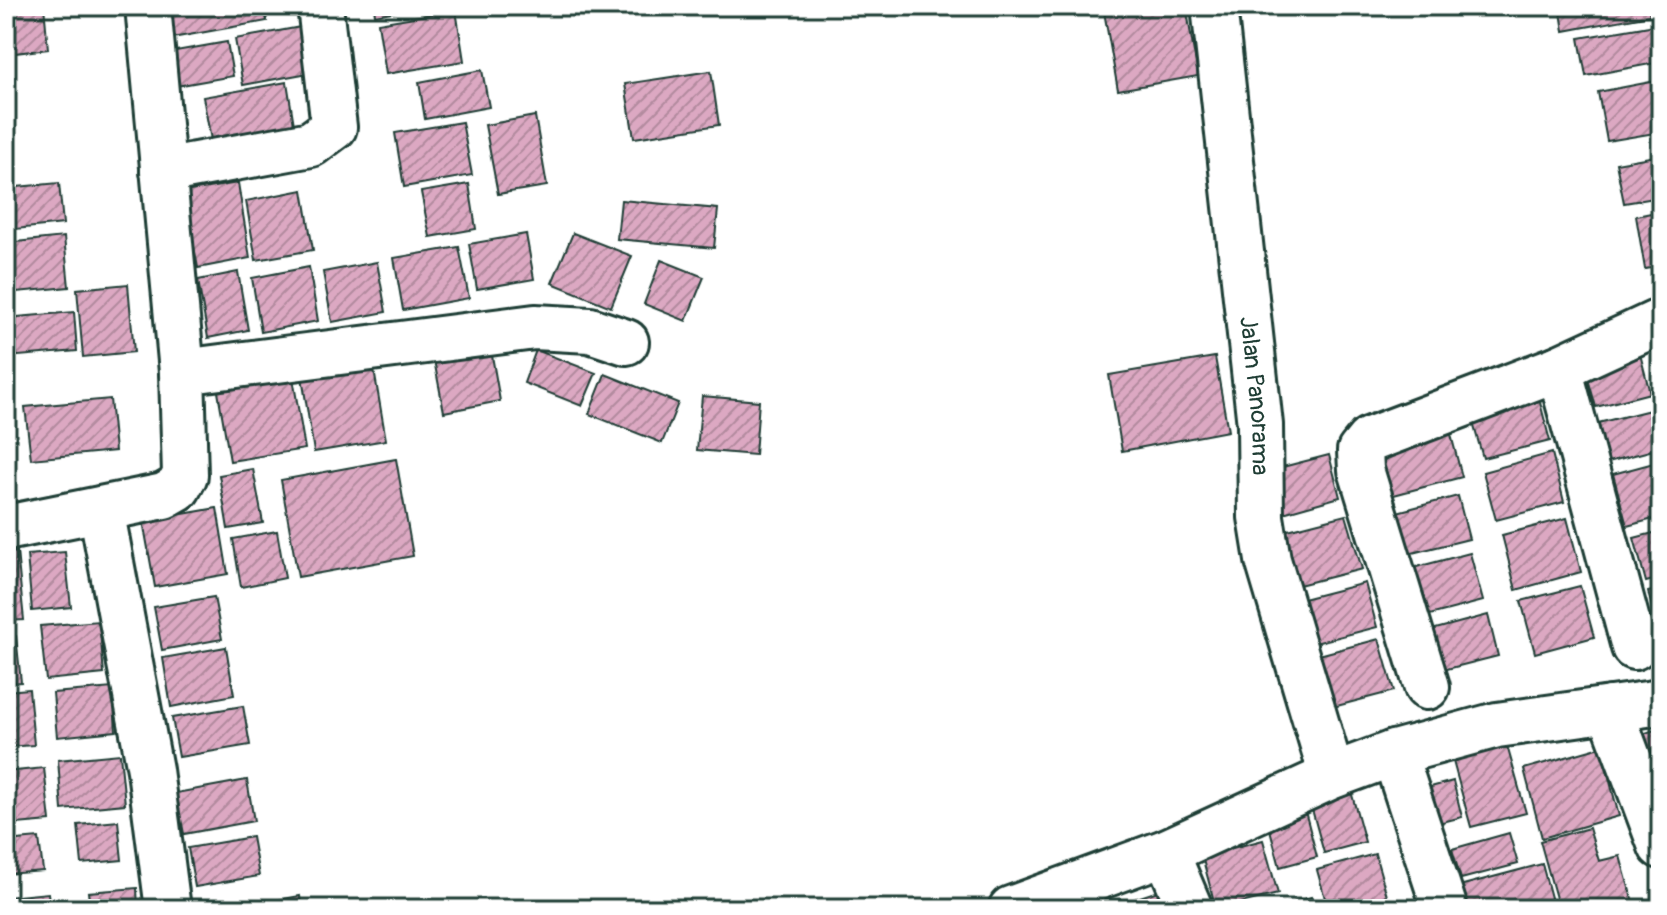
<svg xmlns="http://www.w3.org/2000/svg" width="1667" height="915" viewBox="0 0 1667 915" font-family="Pangolin,sans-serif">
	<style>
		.building { fill: url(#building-hatch); stroke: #1f3d34; stroke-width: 2 }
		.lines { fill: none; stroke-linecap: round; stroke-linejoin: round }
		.minor-casing { stroke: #1f3d34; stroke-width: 50 }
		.minor { stroke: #fff; stroke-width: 44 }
		.labels { text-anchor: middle; stroke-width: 6; stroke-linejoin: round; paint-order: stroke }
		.street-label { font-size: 24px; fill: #1f3d34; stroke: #fff }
	</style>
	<defs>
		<pattern id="building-hatch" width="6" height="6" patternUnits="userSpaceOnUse" patternTransform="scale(2)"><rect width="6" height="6" fill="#dca8c2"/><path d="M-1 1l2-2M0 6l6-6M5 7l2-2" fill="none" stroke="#b28a9e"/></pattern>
	</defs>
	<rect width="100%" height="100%" fill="#fff"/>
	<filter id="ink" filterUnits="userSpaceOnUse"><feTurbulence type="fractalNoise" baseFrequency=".0125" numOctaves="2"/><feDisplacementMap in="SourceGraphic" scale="16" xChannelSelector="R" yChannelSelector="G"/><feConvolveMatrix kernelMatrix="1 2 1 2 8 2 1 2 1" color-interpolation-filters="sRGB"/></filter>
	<g filter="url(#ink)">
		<g class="building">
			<polygon points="6,6 44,6 48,49 6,54"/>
			<polygon points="166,6 264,6 267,21 172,38"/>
			<polygon points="374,6 424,6 375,15"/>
			<polygon points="1103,6 1186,6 1198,76 1118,90"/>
			<polygon points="1560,6 1648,6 1650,15 1564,31"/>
			<polygon points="456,10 464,61 386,74 378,23"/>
			<polygon points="1661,24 1661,62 1586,76 1579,38"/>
			<polygon points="306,26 314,72 243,85 235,39"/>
			<polygon points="227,42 233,76 176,86 170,52"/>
			<polygon points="482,70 489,107 425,119 419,82"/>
			<polygon points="711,71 719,125 634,138 625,84"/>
			<polygon points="1661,80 1661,132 1607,141 1598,92"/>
			<polygon points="287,82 294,125 211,140 203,97"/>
			<polygon points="535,116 547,186 498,194 485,125"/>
			<polygon points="462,122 472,175 404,187 395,133"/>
			<polygon points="1661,155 1661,197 1624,203 1616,163"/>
			<polygon points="59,183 63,224 6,230 6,188"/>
			<polygon points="238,183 250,258 198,268 184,192"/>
			<polygon points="469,184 476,229 430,237 421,192"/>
			<polygon points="303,190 313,250 256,260 246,201"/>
			<polygon points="621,200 718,209 714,248 617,239"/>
			<polygon points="1661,211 1661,266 1645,269 1636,216"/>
			<polygon points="573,233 632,256 611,307 552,283"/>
			<polygon points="526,234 534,279 477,289 469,244"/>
			<polygon points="64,237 69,287 6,293 6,243"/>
			<polygon points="459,247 469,298 403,310 394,258"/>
			<polygon points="661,260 704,277 686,321 644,304"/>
			<polygon points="377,262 386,312 332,322 323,272"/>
			<polygon points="309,267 318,321 261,332 252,278"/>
			<polygon points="238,272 248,330 208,338 198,280"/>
			<polygon points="128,284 134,352 83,357 77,289"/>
			<polygon points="74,312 77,351 7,357 6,318"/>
			<polygon points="1638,346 1650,393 1596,407 1583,361"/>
			<polygon points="491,350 500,401 444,412 434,360"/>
			<polygon points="536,350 596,373 582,406 524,383"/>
			<polygon points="1215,357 1228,431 1122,451 1109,375"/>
			<polygon points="373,364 386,440 314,452 302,377"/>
			<polygon points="292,372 305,449 230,461 217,386"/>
			<polygon points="605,374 678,403 662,443 589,414"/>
			<polygon points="1536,387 1550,441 1483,458 1468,405"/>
			<polygon points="702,396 759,401 755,455 697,450"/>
			<polygon points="110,399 115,451 31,459 25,407"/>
			<polygon points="1658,408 1661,419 1661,448 1608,462 1598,423"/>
			<polygon points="1448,423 1462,477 1390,496 1375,442"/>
			<polygon points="1552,453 1564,502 1496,520 1483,472"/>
			<polygon points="1329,455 1340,497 1283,513 1271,470"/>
			<polygon points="396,459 413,556 298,577 281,480"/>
			<polygon points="1661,461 1661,517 1627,526 1613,474"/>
			<polygon points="253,469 263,523 228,529 219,475"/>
			<polygon points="1458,496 1469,539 1408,554 1397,512"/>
			<polygon points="217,508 228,574 155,587 143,521"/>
			<polygon points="1346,515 1362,569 1295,586 1280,532"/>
			<polygon points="1567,518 1581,572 1516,590 1502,535"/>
			<polygon points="277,531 285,578 241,587 233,539"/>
			<polygon points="1661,531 1661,578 1646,582 1634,538"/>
			<polygon points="17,552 24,620 6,621 6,554"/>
			<polygon points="65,552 71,607 32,611 27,555"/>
			<polygon points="1470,553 1483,601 1422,617 1409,569"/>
			<polygon points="1365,583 1377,627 1315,643 1303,599"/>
			<polygon points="1580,586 1594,637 1535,653 1521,601"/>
			<polygon points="1661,589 1661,642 1648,592"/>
			<polygon points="214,597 222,639 162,650 154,607"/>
			<polygon points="1488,615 1498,656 1439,671 1428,631"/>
			<polygon points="99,621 104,674 46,680 40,626"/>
			<polygon points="16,636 21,682 6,683 6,637"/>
			<polygon points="1379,639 1394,691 1333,707 1319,655"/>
			<polygon points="226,647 234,695 171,707 163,658"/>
			<polygon points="113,688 116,731 57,737 53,693"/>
			<polygon points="29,689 34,745 6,747 6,691"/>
			<polygon points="243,706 250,745 179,757 172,718"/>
			<polygon points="1502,728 1526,813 1471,827 1448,743"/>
			<polygon points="1661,728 1661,799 1632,737"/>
			<polygon points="1601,747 1619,816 1542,838 1524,769"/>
			<polygon points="120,754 125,804 62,810 58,760"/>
			<polygon points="44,768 50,821 6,825 6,772"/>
			<polygon points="247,780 254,821 184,834 176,793"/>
			<polygon points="1453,781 1462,817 1423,827 1412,792"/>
			<polygon points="1351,791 1365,842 1324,853 1310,802"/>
			<polygon points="1305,811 1317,857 1280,867 1268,822"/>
			<polygon points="118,821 122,860 82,864 78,825"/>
			<polygon points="1589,828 1599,861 1620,856 1635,909 1559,909 1540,841"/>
			<polygon points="1509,833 1518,864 1461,879 1452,849"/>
			<polygon points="252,837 259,876 195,887 188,848"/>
			<polygon points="39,838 43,871 6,874 6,841"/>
			<polygon points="1263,840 1278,894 1216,909 1202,856"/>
			<polygon points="1375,854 1387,896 1339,909 1328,909 1317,870"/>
			<polygon points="1542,864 1554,909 1454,909 1448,889"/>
			<polygon points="137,888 138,909 90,909 88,892"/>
			<polygon points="1167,888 1174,909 1114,909 1113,906"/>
			<polygon points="48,893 50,909 10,909 8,897"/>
			<polygon points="300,896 302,909 231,909"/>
			<polygon points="1311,897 1314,909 1268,909"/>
		</g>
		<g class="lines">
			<g class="minor-casing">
				<g id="minor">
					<path id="s1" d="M 1214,6 L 1260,425 L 1261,517 L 1268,560 L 1332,776"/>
					<polyline points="163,171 311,144 334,127 320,6"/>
					<polyline points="1559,368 1634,647"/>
					<polyline points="182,372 535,327 590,330 626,342"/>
					<polyline points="101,509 150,770 168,909"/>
					<polyline points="6,528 164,496 178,488 185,475 182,372 148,6"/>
					<polyline points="1427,687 1361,470 1360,451 1369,440 1559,368 1661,321"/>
					<polyline points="1610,709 1661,846"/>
					<polyline points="1394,753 1445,909"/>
					<polyline points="1166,852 1190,909"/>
					<polyline points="1011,909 1166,852 1332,776 1394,753 1497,725 1661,702"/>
				</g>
			</g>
			<use href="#minor" class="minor"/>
		</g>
	</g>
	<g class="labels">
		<g class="street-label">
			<text dy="8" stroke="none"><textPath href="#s1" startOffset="392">Jalan Panorama</textPath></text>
		</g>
	</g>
	<rect width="1667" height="915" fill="none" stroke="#fff" stroke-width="32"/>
	<rect x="16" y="16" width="1635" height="883" fill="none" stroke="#1f3d34" stroke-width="3" filter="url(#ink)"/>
</svg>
